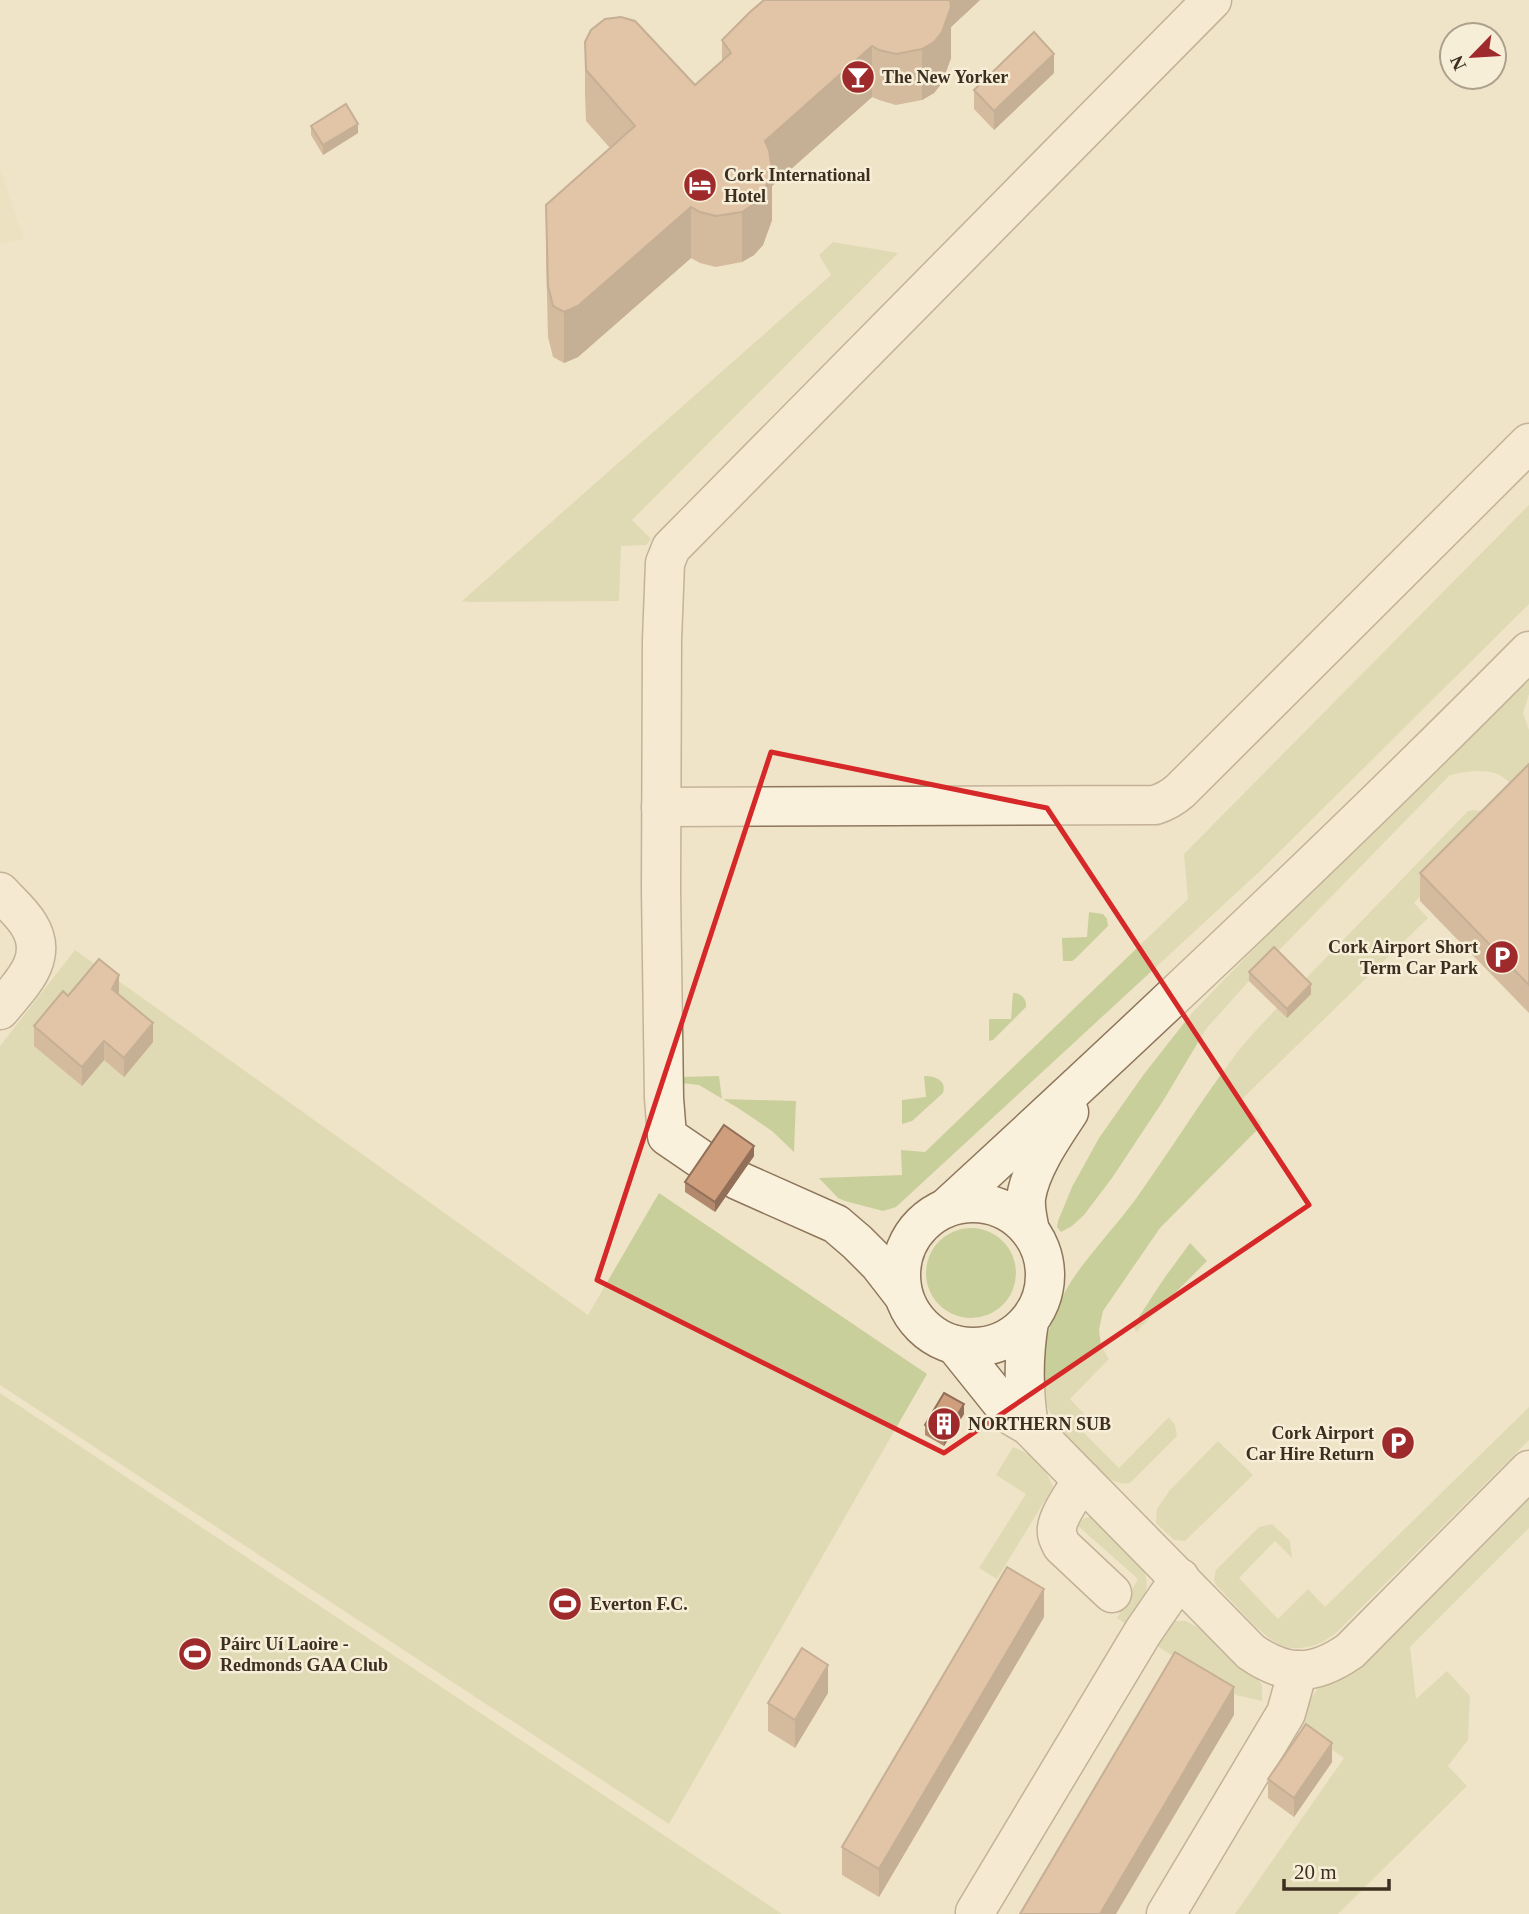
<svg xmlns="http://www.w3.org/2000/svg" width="1529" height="1914" viewBox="0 0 1529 1914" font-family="'Times New Roman',serif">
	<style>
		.farmland { fill: #e6deb5 }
		.green { fill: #c9cf9b }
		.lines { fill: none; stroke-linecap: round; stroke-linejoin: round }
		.minor-casing { stroke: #8d765c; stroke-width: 41 }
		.minor { stroke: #faf1dc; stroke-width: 38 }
		.wall { fill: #b2896c }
		.shaded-wall { fill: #916f58 }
		.building { fill: #cf9f7d; stroke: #916f58; stroke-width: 2 }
		.marked { fill: none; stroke: #d62828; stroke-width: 5; stroke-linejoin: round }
		.labels { text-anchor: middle; stroke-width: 5; stroke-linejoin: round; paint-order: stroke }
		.poi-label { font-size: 18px; font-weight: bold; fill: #3d2e20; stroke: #f7eed8; text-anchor: start }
	</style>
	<rect width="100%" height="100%" fill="#f0e4c8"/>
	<polygon class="farmland" points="0,168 24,239 0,244"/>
	<g class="green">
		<polygon points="833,242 898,253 632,520 651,539 646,545 621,546 619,601 470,602 462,601 831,275 819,255"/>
		<polygon points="1529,505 1529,604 1259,872 896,1207 883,1211 845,1201 838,1198 819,1178 902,1175 901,1150 925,1152 1188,899 1184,854"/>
		<path d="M 1529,673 L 1529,694 L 1523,713 L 1529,730 L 1529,792 L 1519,802 C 1516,796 1513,786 1509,782 C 1493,766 1469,771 1450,775 L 1249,981 L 1206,1029 L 1163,1101 L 1112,1178 L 1084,1215 L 1072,1226 L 1061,1232 L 1057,1227 L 1058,1221 L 1072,1187 L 1099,1138 L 1144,1074 L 1192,1013 L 1326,874 Z"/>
		<path d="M 1474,810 L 1480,811 L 1493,823 L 1414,903 L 1428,918 L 1240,1101 L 1261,1122 L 1262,1125 L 1160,1228 L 1103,1311 L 1099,1330 L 1101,1346 L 1109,1359 L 1070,1399 L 1086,1416 L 1078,1427 L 1119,1468 L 1169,1417 L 1175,1425 L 1177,1436 L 1130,1483 C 1108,1487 1089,1461 1075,1446 C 1060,1431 1044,1409 1042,1386 C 1039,1351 1053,1310 1072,1280 C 1091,1252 1115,1227 1135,1200 C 1170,1151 1202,1099 1238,1051 L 1258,1028 L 1468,811 Z"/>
		<polygon points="1089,912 1103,914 1107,919 1108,926 1075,959 1072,961 1063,961 1062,938 1087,937"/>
		<polygon points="75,950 588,1315 659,1193 927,1374 669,1824 0,1385 0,1046"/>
		<path d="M 1013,993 C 1021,993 1027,999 1026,1007 L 993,1040 L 989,1041 L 989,1019 L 1011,1019 Z"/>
		<polygon points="719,1076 722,1099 796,1101 794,1152 772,1131 738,1108 699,1085 681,1083 680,1077"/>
		<path d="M 924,1076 C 935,1076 947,1080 943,1093 L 912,1121 L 902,1124 L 902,1100 L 926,1097 Z"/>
		<circle cx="971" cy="1273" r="45"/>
		<polygon points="1190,1243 1207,1261 1136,1332 1134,1327 1135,1323 1163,1280"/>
		<polygon points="0,1393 782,1914 0,1914"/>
		<path d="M 1529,1407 L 1529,1440 L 1336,1633 C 1329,1638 1321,1644 1312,1646 C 1305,1648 1293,1649 1285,1647 C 1264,1640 1233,1602 1216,1585 L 1214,1580 L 1216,1570 L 1259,1527 L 1272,1524 L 1290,1541 L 1292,1558 L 1275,1541 L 1239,1578 L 1278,1619 L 1308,1589 L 1325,1607 Z"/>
		<polygon points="1218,1441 1253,1475 1185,1541 1174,1540 1156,1523 1157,1509 1170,1490"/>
		<path d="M 1013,1447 C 1038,1458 1042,1461 1053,1487 L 997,1579 L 979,1568 L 1026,1494 L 996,1475 Z"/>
		<polygon points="1529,1499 1529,1528 1410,1647 1416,1699 1447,1671 1470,1696 1468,1740 1448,1766 1467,1786 1338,1914 1235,1914 1344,1758 1299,1727 1312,1697 1321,1684 1350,1673 1372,1658"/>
		<path d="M 1090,1517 L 1142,1567 C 1154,1589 1141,1607 1130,1627 L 1117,1618 L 1138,1579 L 1077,1525 L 1084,1518 Z"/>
		<polygon points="1172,1621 1186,1621 1201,1629 1228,1656 1255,1675 1262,1685 1262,1701 1236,1695 1152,1643"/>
	</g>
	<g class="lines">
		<g class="minor-casing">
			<g id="minor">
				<path d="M 661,807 L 1155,805 C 1165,802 1172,798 1180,791 L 1529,443"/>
				<path d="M 0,892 C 9,902 22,913 29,925 C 50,959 20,985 0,1010"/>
				<polyline points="705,1162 667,1136 664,1098 661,890 662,640 665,563 671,548 1212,0"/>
				<polyline points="737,1180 836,1224 857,1242 879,1264 903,1295"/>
				<circle cx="973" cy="1275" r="72"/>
				<path d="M 946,1208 C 1144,1026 1340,842 1529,651"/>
				<path d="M 1030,1231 C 1028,1220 1025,1210 1026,1198 C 1030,1169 1053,1136 1069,1112"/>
				<path d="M 1029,1322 C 1023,1358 1023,1390 1029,1426"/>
				<path d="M 955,1345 L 1012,1416 L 1029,1426 L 1251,1652 C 1287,1677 1314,1676 1350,1651 L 1529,1470"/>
				<path d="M 1082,1480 C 1075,1492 1058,1515 1057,1528 C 1056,1535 1059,1540 1062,1546 L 1112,1593"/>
				<polyline points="975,1912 1143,1632 1180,1578"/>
				<polyline points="1166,1914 1286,1713 1298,1670"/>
			</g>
		</g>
		<use href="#minor" class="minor"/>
	</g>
	<g class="wall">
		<polygon points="764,0 980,0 951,27 951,58 942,83 934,93 922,100 896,105 879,100 872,97 772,186 772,220 763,245 754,255 742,262 716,267 700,263 691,258 578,357 564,363 553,357 548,337 546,256 546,205 610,148 586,121 585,93 585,42 695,85 722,62 722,40"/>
		<polygon points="1054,73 994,130 974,109 974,90"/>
		<polygon points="311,126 358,133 323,155 311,135"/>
		<polygon points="1529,764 1529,1013 1420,901 1420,873"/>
		<polygon points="1249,972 1311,994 1287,1018 1249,981"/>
		<polygon points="118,994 153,1042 124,1077 104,1060 82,1086 34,1046 34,1026"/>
		<polygon points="754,1156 715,1212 685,1192 685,1182"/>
		<polygon points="964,1414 944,1446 925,1435 925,1425"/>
		<polygon points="1044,1617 879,1897 842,1875 842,1847"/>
		<polygon points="828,1693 795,1748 768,1731 768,1703"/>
		<polygon points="1332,1762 1294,1817 1268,1798 1268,1779"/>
	</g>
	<g class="shaded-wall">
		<polygon points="946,0 980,0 951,27 951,58 942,83 934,93 922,100 922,49"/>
		<polygon points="872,46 872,97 772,186 772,220 763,245 754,255 742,262 742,212 765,141"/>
		<polygon points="1054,54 1054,73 994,130 994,111"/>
		<polygon points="358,124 358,133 323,155 323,145"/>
		<polygon points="691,207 691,258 578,357 564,363 564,312"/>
		<polygon points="119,975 119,994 112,989"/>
		<polygon points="1311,984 1311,994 1287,1018 1287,1009"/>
		<polygon points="153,1023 153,1042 124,1077 124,1058"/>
		<polygon points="104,1041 104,1060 82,1086 82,1067"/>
		<polygon points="754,1146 754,1156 715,1212 715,1202"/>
		<polygon points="964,1404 964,1414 944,1446 944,1437"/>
		<polygon points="1044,1589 1044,1617 879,1897 879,1869"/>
		<polygon points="828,1665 828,1693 795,1748 795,1720"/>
		<polygon points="1234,1687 1234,1715 1116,1914 1100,1914"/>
		<polygon points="1332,1743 1332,1762 1294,1817 1294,1798"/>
	</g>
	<g class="building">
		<polygon points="764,0 950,0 951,7 942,32 934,42 922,49 896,54 879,50 872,46 765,141 769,150 772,170 763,194 754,204 742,212 716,216 700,212 691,207 578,306 564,312 553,306 548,286 546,205 635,126 586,70 585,42 591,30 605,19 621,17 635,21 695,85 731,53 722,40 750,12"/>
		<polygon points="1034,32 1054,54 994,111 974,90"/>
		<polygon points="346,104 358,124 323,145 311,126"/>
		<polygon points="1529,764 1529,985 1420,873"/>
		<polygon points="1274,947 1311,984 1287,1009 1249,972"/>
		<polygon points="99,959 119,975 112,989 153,1023 124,1058 104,1041 82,1067 34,1026 63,991 68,996"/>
		<polygon points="724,1125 754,1146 715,1202 685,1182"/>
		<polygon points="944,1393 964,1404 944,1437 925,1425"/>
		<polygon points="1007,1567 1044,1589 879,1869 842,1847"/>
		<polygon points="802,1648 828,1665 795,1720 768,1703"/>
		<polygon points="1175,1652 1234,1687 1100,1914 1020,1914"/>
		<polygon points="1306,1724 1332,1743 1294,1798 1268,1779"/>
	</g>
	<path d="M0 0H1529V1914H0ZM 771,752 L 1047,808 L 1309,1205 L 944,1453 L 597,1280 Z" fill="#f0e4c8" fill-opacity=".55" fill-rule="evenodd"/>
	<path class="marked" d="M 771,752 L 1047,808 L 1309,1205 L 944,1453 L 597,1280 Z"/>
	<defs>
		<g id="bar-disc" transform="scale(1.75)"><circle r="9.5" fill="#9e2a2b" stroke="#f7eed8"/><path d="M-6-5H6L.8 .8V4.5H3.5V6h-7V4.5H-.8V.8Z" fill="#fff"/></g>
		<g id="hotel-disc" transform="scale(1.75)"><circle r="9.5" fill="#9e2a2b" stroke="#f7eed8"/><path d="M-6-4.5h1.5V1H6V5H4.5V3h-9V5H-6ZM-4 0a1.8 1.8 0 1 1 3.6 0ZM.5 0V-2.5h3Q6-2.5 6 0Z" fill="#fff"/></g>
		<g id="parking-disc" transform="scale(1.75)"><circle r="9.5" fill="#9e2a2b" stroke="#f7eed8"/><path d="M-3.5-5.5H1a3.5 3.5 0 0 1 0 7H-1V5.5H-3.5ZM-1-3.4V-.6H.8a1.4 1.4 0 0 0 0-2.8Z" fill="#fff"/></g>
		<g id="building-disc" transform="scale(1.75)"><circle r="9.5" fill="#9e2a2b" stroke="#f7eed8"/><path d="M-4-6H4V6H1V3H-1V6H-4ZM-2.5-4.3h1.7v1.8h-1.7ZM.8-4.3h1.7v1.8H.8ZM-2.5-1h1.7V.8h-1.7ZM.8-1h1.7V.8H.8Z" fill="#fff"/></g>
		<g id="stadium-disc" transform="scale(1.75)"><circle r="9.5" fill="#9e2a2b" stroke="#f7eed8"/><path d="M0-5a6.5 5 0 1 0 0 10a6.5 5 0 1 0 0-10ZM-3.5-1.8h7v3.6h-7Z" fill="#fff"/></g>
	</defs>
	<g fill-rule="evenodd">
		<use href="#bar-disc" x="858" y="77"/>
		<use href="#hotel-disc" x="700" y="185"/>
		<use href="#parking-disc" x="1502" y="957"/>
		<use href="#building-disc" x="944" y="1424"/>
		<use href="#parking-disc" x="1398" y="1443"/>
		<use href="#stadium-disc" x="565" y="1604"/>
		<use href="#stadium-disc" x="195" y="1654"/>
	</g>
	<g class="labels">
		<g class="poi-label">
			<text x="882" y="83">The New Yorker</text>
			<text x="724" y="181">Cork International<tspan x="724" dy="21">Hotel</tspan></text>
			<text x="1478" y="953" text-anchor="end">Cork Airport Short<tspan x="1478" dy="21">Term Car Park</tspan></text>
			<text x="968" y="1430">NORTHERN SUB</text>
			<text x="1374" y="1439" text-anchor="end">Cork Airport<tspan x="1374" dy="21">Car Hire Return</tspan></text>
			<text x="590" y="1610">Everton F.C.</text>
			<text x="220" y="1650">Páirc Uí Laoire -<tspan x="220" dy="21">Redmonds GAA Club</tspan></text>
		</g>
	</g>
	<g transform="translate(1473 56) rotate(245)"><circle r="33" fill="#f7eed8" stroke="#ada18e" stroke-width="2"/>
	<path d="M0-5L12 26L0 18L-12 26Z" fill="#9e2a2b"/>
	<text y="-10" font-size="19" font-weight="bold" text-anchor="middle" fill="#3d2e20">N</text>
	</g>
	<path d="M1284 1879v10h105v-10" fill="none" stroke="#3d2e20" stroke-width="3.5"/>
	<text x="1294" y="1879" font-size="21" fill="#3d2e20" stroke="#f7eed8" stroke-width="5" paint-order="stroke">20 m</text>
</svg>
